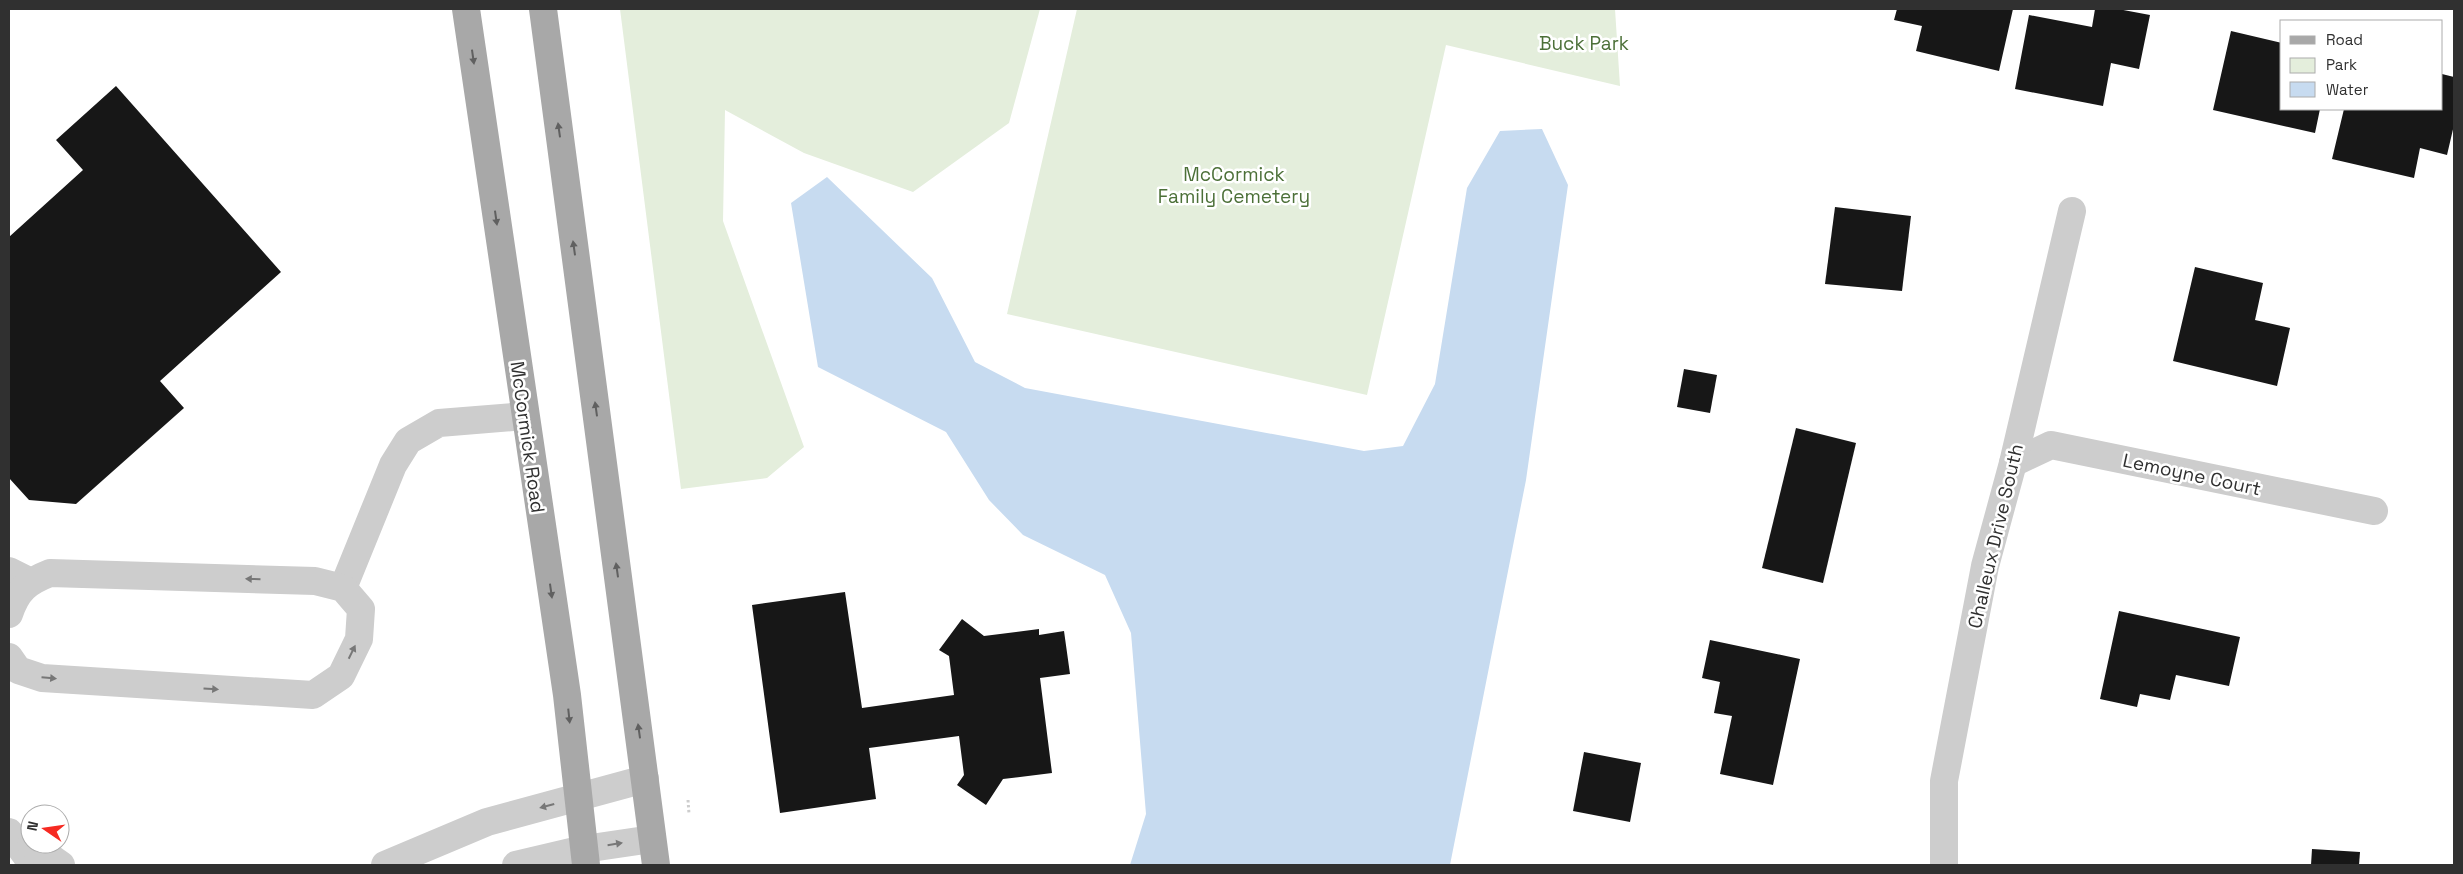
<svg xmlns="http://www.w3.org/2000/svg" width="2463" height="874" viewBox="0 0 2463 874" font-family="'Space Grotesk',sans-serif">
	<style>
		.green { fill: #e4eedc }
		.water { fill: #c7dbf0 }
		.building { fill: #171717 }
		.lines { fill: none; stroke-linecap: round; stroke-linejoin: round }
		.path { stroke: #cdcdcd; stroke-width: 3; stroke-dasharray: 2.5 2.5; stroke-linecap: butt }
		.minor { stroke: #cdcdcd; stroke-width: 28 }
		.major { stroke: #a8a8a8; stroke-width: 28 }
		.oneway { fill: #606060 }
		.oneway2 { fill: #777 }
		.labels { text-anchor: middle; stroke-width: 5; stroke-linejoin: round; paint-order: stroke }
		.park-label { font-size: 19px; fill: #4c7038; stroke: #fff }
		.street-label { font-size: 19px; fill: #303030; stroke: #fff }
	</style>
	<rect width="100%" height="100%" fill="#fff"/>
	<g class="green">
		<polygon points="620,9 1040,9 1009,123 913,192 804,153 725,110 723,221 804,447 767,478 681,489"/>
		<polygon points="1077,9 1615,9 1620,86 1446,45 1367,395 1007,314"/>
	</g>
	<polygon class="water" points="1542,129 1568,185 1526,480 1450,865 1130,865 1146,814 1131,633 1105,575 1023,535 989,500 946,432 818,367 791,203 827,177 932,278 975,362 1025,388 1364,451 1403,446 1435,384 1467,188 1500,131"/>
	<g class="building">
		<polygon points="1897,9 2013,9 1999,71 1916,51 1922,26 1894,20"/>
		<polygon points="2095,9 2118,9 2150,15 2139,69 2111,63 2103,106 2015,89 2029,15 2092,27"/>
		<polygon points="2231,31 2282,43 2282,109 2320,109 2315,133 2213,110"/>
		<polygon points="2442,74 2454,77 2454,125 2447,155 2420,148 2414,178 2332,159 2344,109 2442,109"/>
		<polygon points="116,86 281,272 160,381 184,408 76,504 29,500 9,478 9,237 83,170 56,140"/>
		<polygon points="1835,207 1911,216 1902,291 1825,284"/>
		<polygon points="2195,267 2263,283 2255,320 2290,328 2277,386 2173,361"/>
		<polygon points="1684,369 1717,375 1710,413 1677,407"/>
		<polygon points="1796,428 1856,443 1823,583 1762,568"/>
		<polygon points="845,592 862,708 954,695 949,656 939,650 962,619 984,636 1039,629 1039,635 1064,631 1070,674 1040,678 1052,773 1003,779 986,805 957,785 964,775 959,736 869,748 876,799 780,813 752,605"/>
		<polygon points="2119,611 2240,637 2229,686 2176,675 2170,700 2140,694 2137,707 2100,699"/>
		<polygon points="1710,640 1800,659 1773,785 1720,774 1732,716 1714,713 1720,682 1702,678"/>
		<polygon points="1584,752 1641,763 1630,822 1573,811"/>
		<polygon points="2312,849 2360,852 2359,865 2311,865"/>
	</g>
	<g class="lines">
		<polyline class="path" points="688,800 689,814"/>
		<g class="minor">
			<polyline points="2013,463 2051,445 2374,511"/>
			<polyline points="9,571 29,581"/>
			<polyline points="343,588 393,465 408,441 439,423 525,416"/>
			<path d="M 9,614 C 17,590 27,582 50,573 L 315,581 L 343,588 L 361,609 L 359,639 L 341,676 L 313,695 L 42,678 L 18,670 L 9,657"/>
			<polyline points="9,832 33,865"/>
			<polyline points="31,844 61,865"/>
			<polyline points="385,865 487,822 645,779"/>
			<polyline points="516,865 584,849 652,839"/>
			<polyline points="1944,865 1944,781 1985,566 2013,463 2072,211"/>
		</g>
		<g class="major">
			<polyline points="466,9 567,695 586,865"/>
			<polyline points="543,9 656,865"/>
		</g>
	</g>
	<defs><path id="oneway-solid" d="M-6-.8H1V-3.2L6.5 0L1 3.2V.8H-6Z" transform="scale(1.25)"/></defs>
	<g class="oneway">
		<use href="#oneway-solid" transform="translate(473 57) rotate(82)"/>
		<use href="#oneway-solid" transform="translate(559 130) rotate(-98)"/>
		<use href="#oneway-solid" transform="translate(496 218) rotate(82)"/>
		<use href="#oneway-solid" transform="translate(574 248) rotate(-98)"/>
		<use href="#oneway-solid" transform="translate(596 409) rotate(-98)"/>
		<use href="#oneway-solid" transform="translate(617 570) rotate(-98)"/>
		<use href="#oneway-solid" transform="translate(551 591) rotate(82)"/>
		<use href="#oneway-solid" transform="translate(569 716) rotate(84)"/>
		<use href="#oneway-solid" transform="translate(639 731) rotate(-98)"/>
	</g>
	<g class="oneway2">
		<use href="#oneway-solid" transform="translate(253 579) rotate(-178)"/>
		<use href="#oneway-solid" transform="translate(352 652) rotate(-64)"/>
		<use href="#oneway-solid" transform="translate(49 678) rotate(5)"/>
		<use href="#oneway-solid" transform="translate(211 689) rotate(4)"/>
		<use href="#oneway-solid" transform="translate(547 806) rotate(165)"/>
		<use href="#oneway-solid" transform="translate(615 844) rotate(-9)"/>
	</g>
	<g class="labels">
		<g class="park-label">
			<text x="1584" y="50">Buck Park</text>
			<text x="1234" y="181">McCormick<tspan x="1234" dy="22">Family Cemetery</tspan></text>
		</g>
		<g class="street-label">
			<text transform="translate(528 437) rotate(82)" y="7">McCormick Road</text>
			<text transform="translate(2192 474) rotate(12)" y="7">Lemoyne Court</text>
			<text transform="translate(1995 536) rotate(-77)" y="7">Challeux Drive South</text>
		</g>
	</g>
	<rect width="2463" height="874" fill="none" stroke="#303030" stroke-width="20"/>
	<rect x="2280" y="20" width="162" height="90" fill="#ffffff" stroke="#acacac"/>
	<rect x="2290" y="36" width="25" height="8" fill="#a8a8a8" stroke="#acacac"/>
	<text x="2326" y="45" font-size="15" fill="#303030">Road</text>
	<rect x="2290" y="58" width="25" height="15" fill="#e4eedc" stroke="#acacac"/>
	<text x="2326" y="70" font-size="15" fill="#303030">Park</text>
	<rect x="2290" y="82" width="25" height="15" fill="#c7dbf0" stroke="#acacac"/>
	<text x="2326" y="95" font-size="15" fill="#303030">Water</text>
	<g transform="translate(45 829) rotate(283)"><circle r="24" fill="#ffffff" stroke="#acacac"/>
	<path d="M0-4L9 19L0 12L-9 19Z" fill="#f62a22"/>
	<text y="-8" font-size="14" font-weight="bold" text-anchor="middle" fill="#303030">N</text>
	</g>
</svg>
